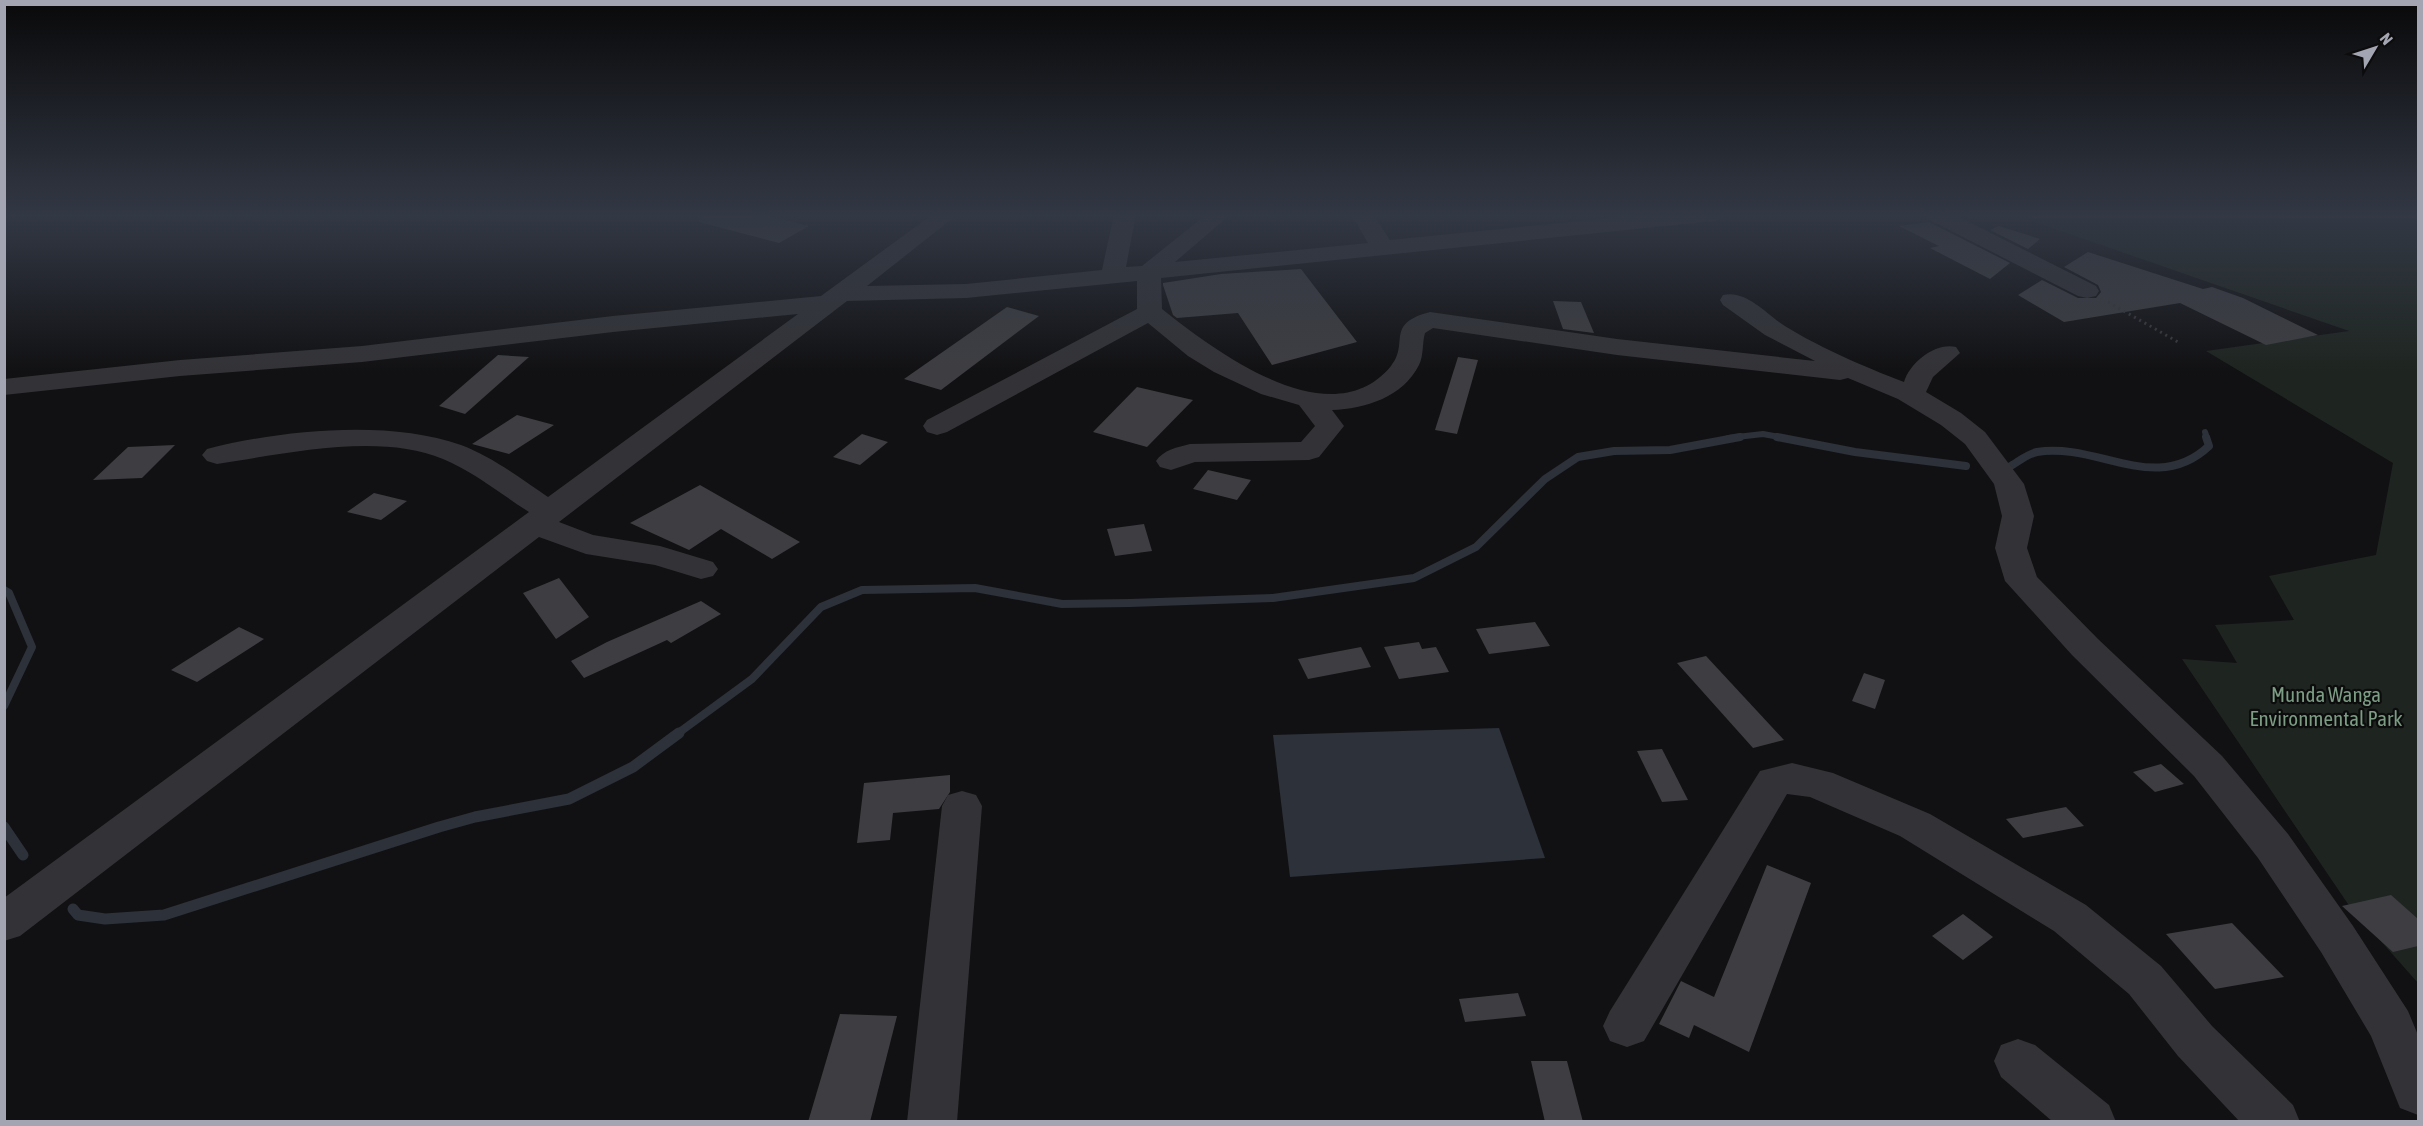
<svg xmlns="http://www.w3.org/2000/svg" width="2423" height="1126" viewBox="0 0 2423 1126" font-family="'Asap Condensed',sans-serif">
	<style>
		.green { fill: #1e2520 }
		.water { fill: #2c313a }
		.lines { fill: none; stroke-linecap: round; stroke-linejoin: round }
		.stream-far2 { stroke: #2c313a; stroke-width: 6 }
		.stream-far1 { stroke: #2c313a; stroke-width: 8 }
		.stream { stroke: #2c313a; stroke-width: 11 }
		.building { fill: #3e3e42 }
		.path { stroke: #39393e; stroke-width: 3; stroke-dasharray: 2 4; stroke-linecap: butt }
		.minor { fill: #333337; fill-rule: evenodd }
		.labels { text-anchor: middle; stroke-width: 4.5; stroke-linejoin: round; paint-order: stroke }
		.park-label { font-size: 21px; fill: #7c9c84; stroke: #0c0c0d }
	</style>
	<rect width="100%" height="100%" fill="#111113"/>
	<polygon class="green" points="2012,214 2418,214 2418,983 2348,904 2182,659 2237,663 2215,625 2294,620 2269,576 2376,555 2393,463 2206,351 2349,331"/>
	<polygon class="water" points="1499,728 1545,858 1290,877 1273,735"/>
	<g class="lines">
		<g class="stream-far2">
			<polyline points="2205,432 2207,438"/>
			<polyline points="1728,438 1763,434 1785,438"/>
		</g>
		<g class="stream-far1">
			<polyline points="1777,437 1855,452 1966,466"/>
			<path d="M 2009,467 C 2018,462 2027,454 2037,452 C 2098,442 2156,496 2209,446 L 2206,437"/>
			<polyline points="4,590 9,593 32,647 4,706"/>
			<polyline points="677,734 752,679 821,607 862,590 975,588 1062,604 1130,603 1273,598 1414,578 1476,547 1545,479 1578,457 1614,451 1670,450 1740,437"/>
		</g>
		<g class="stream">
			<polyline points="4,827 23,855"/>
			<polyline points="73,909 78,915 105,919 164,915 439,827 475,817 569,799 633,767 679,733"/>
		</g>
	</g>
	<g class="building">
		<polygon points="700,214 761,214 809,226 779,243 699,222"/>
		<polygon points="1929,222 2010,263 1990,279 1930,248 1939,246 1899,226"/>
		<polygon points="1999,226 2040,239 2028,249 1990,230"/>
		<polygon points="2088,252 2203,289 2212,287 2243,298 2318,335 2266,345 2180,303 2064,322 2018,295 2042,280 2078,298 2096,298 2101,292 2098,285 2064,267"/>
		<polygon points="1301,269 1357,342 1272,365 1238,313 1177,318 1173,315 1163,285 1163,283 1221,274"/>
		<polygon points="1553,301 1581,302 1594,333 1563,329"/>
		<polygon points="1007,307 1039,316 941,390 904,379"/>
		<polygon points="498,355 529,357 465,414 439,406"/>
		<polygon points="1458,357 1478,360 1457,434 1435,430"/>
		<polygon points="1137,387 1193,400 1147,447 1093,432"/>
		<polygon points="517,415 554,425 509,454 472,444"/>
		<polygon points="862,434 888,442 860,465 833,457"/>
		<polygon points="175,445 142,478 93,480 128,447"/>
		<polygon points="1208,470 1251,480 1237,500 1193,489"/>
		<polygon points="700,485 800,542 772,559 721,529 689,550 630,523"/>
		<polygon points="374,493 407,501 381,520 347,512"/>
		<polygon points="1144,524 1152,551 1115,556 1107,529"/>
		<polygon points="559,578 589,617 556,639 523,593"/>
		<polygon points="701,601 721,614 671,643 667,640 584,678 571,661 607,642"/>
		<polygon points="1535,622 1550,646 1489,654 1476,629"/>
		<polygon points="239,627 264,639 197,682 171,670"/>
		<polygon points="1419,642 1422,649 1436,647 1449,672 1399,679 1384,647"/>
		<polygon points="1361,647 1371,667 1308,679 1298,659"/>
		<polygon points="1706,656 1784,740 1753,748 1677,663"/>
		<polygon points="1864,673 1885,680 1875,709 1852,701"/>
		<polygon points="1662,749 1688,800 1662,802 1637,751"/>
		<polygon points="2161,764 2184,784 2155,792 2133,772"/>
		<polygon points="950,775 950,792 939,809 893,813 890,840 857,843 864,783"/>
		<polygon points="2066,807 2084,826 2023,838 2006,819"/>
		<polygon points="1767,865 1811,883 1749,1052 1694,1025 1689,1038 1659,1024 1681,981 1714,997"/>
		<polygon points="2391,895 2418,919 2418,946 2393,952 2342,906"/>
		<polygon points="1963,914 1993,937 1963,960 1932,936"/>
		<polygon points="2232,923 2284,977 2215,989 2166,934"/>
		<polygon points="1518,993 1526,1016 1465,1022 1459,999"/>
		<polygon points="840,1014 897,1016 870,1122 808,1122"/>
		<polygon points="1531,1061 1567,1061 1583,1122 1545,1122"/>
	</g>
	<g class="lines">
		<polyline class="path" points="2108,302 2178,342"/>
		<g class="minor">
			<path d="M 933,214 L 958,214 L 867,286 L 966,284 L 1102,270 L 1114,214 L 1136,214 L 1126,267 L 1142,266 L 1207,214 L 1231,214 L 1175,262 L 1368,243 L 1351,214 L 1373,214 L 1390,240 L 1650,214 L 1725,214 L 1722,219 L 1714,221 L 1161,278 L 1162,309 C 1215,351 1331,439 1391,366 C 1410,343 1384,324 1430,312 L 1617,339 L 1815,361 L 1765,335 L 1723,305 L 1720,300 L 1723,295 C 1744,290 1763,310 1779,322 C 1811,344 1867,368 1904,382 C 1910,362 1936,342 1956,347 L 1960,353 L 1933,377 L 1926,392 L 1961,413 L 1985,432 L 2024,484 L 2034,516 L 2027,548 L 2037,577 L 2098,639 L 2222,756 L 2288,834 L 2353,926 L 2408,1011 L 2418,1035 L 2418,1115 L 2400,1108 L 2371,1036 L 2321,952 L 2258,858 L 2194,776 L 2072,655 L 2005,581 L 1995,548 L 2002,516 L 1994,484 L 1965,444 L 1941,425 L 1898,399 L 1848,378 L 1840,380 L 1617,355 L 1433,328 L 1425,333 C 1422,343 1424,355 1419,365 C 1403,397 1365,409 1332,410 L 1344,426 L 1319,457 L 1309,460 L 1195,462 L 1171,470 L 1160,467 L 1156,461 C 1163,450 1178,447 1190,444 L 1301,442 L 1315,426 L 1299,405 L 1261,394 L 1214,372 L 1188,356 L 1148,323 L 947,432 L 937,435 L 927,432 L 923,426 L 927,420 L 1137,309 L 1137,281 L 966,298 L 847,301 L 559,522 L 593,535 L 660,546 L 713,562 L 718,569 L 713,576 L 701,579 L 655,565 L 586,554 L 539,537 L 20,936 L 4,941 L 4,898 L 529,512 C 501,494 474,472 443,459 C 379,432 284,454 217,464 L 207,461 L 202,455 L 207,449 C 281,430 388,419 461,445 C 493,457 521,479 548,497 L 798,314 L 613,332 L 362,362 L 180,376 L 4,395 L 4,379 L 180,360 L 362,346 L 613,316 L 821,296 Z"/>
			<polygon points="1925,214 1953,214 2096,286 2099,291 2096,296 2087,298 2078,296 1928,219"/>
			<polygon points="1792,763 1833,773 1930,814 2086,905 2161,966 2212,1026 2293,1105 2300,1122 2240,1122 2178,1056 2129,994 2054,931 1900,836 1810,797 1787,794 1644,1041 1627,1047 1610,1041 1603,1026 1610,1011 1760,771"/>
			<polygon points="962,791 976,795 982,806 957,1122 907,1122 942,806 948,795"/>
			<polygon points="2018,1039 2035,1045 2109,1105 2116,1122 2053,1122 2001,1077 1994,1061 2001,1045"/>
		</g>
	</g>
	<linearGradient id="sky" x2="0" y2="1"><stop stop-color="#09090a"/><stop offset="0.58" stop-color="#323844"/><stop offset="1" stop-color="#323844" stop-opacity="0"/></linearGradient>
	<rect width="2423" height="372" fill="url(#sky)"/>
	<g class="labels">
		<g class="park-label">
			<text x="2326" y="702">Munda Wanga<tspan x="2326" dy="24">Environmental Park</tspan></text>
		</g>
	</g>
	<rect width="2423" height="1126" fill="none" stroke="#a4a5b2" stroke-width="12"/>
	<g transform="translate(2375 48) rotate(51)" stroke="#0c0c0d" stroke-width="4.5" paint-order="stroke">
	<path d="M0-4.5L10 22L0 15L-10 22Z" fill="#a4a5b2"/>
	<text y="-9" font-size="16" font-weight="bold" text-anchor="middle" fill="#a4a5b2">N</text>
	</g>
</svg>
